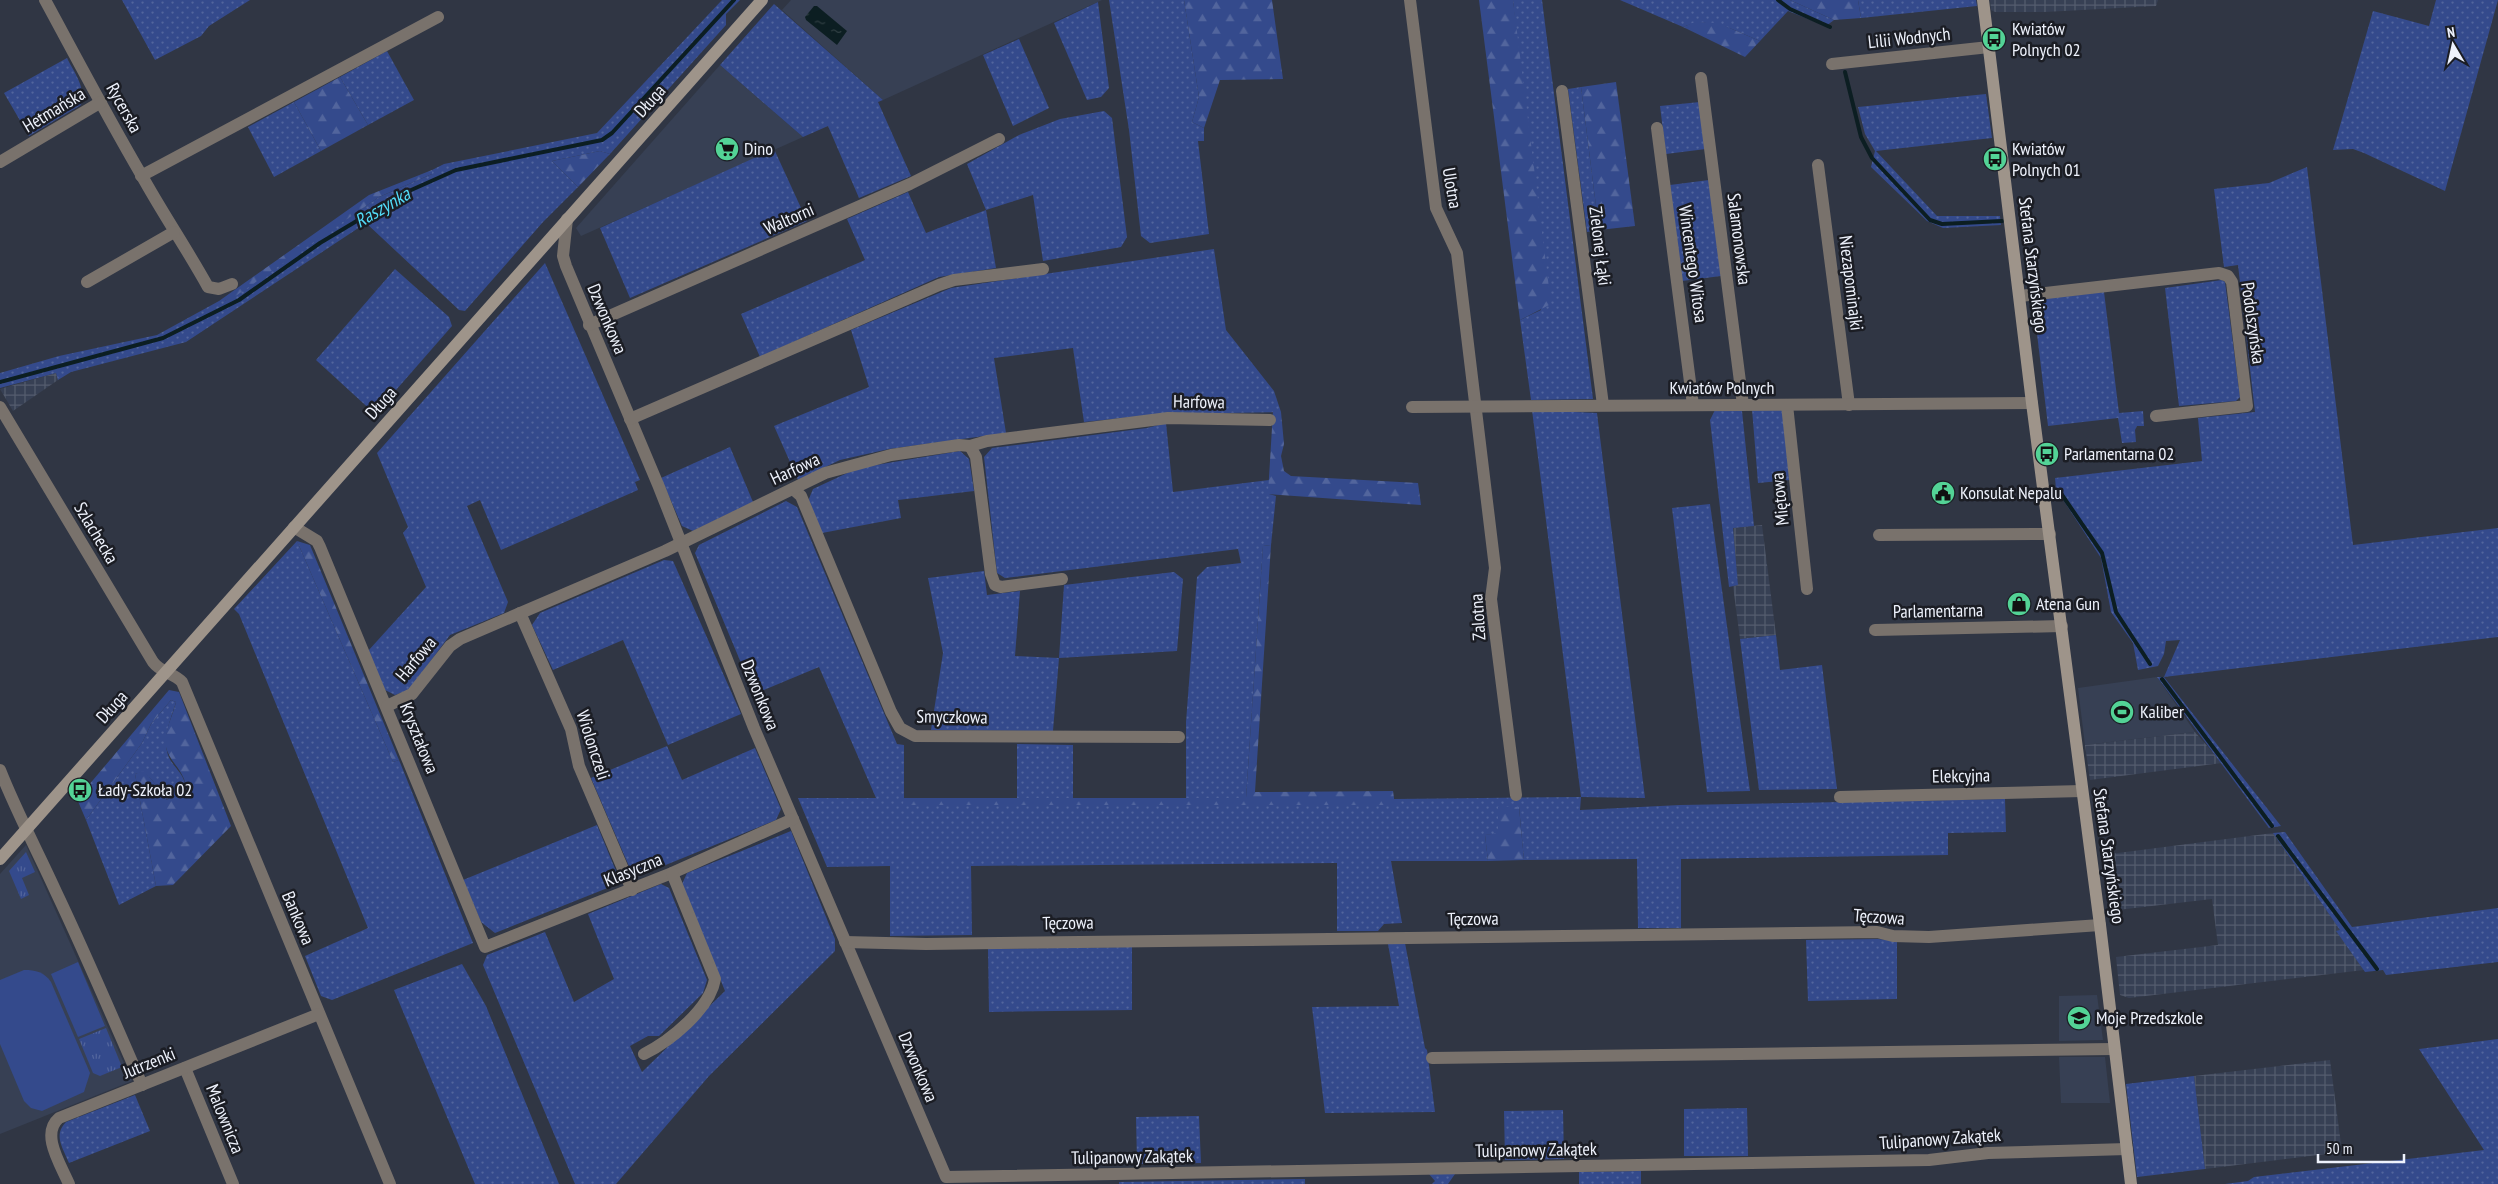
<svg xmlns="http://www.w3.org/2000/svg" width="2498" height="1184" viewBox="0 0 2498 1184" font-family="'PT Sans Narrow',sans-serif">
	<style>
		.built { fill: #374054 }
		.industrial { fill: url(#industrial-grid) }
		.grass { fill: url(#grass-dots) }
		.forest { fill: url(#forest-firs) }
		.park { fill: url(#park-tufts) }
		.pitch { fill: #344a8c }
		.water { fill: url(#water-ripples) }
		.lines { fill: none; stroke-linecap: round; stroke-linejoin: round }
		.stream { stroke: #0c1e22; stroke-width: 4 }
		.street { stroke: #79726c; stroke-width: 12 }
		.secondary { stroke: #9e948a; stroke-width: 12 }
		.labels { text-anchor: middle; stroke-width: 5; stroke-linejoin: round; paint-order: stroke }
		.poi-label { font-size: 18px; fill: #eef2fc; stroke: #1b1d24; text-anchor: start }
		.street-label { font-size: 18px; fill: #eef2fc; stroke: #1b1d24 }
		.water-label { font-size: 19px; font-style: italic; fill: #52dcf8; stroke: #1b1d24 }
	</style>
	<defs>
		<pattern id="industrial-grid" width="8" height="8" patternUnits="userSpaceOnUse" patternTransform="scale(1.25)"><rect width="8" height="8" fill="#374054"/><path d="M0 4h8M4 0v8" fill="none" stroke="#545c6e"/></pattern>
		<pattern id="grass-dots" width="8" height="8" patternUnits="userSpaceOnUse" patternTransform="scale(1.25)"><rect width="8" height="8" fill="#344a8c"/><path d="M2 2h.1M6 6h.1" fill="none" stroke="#52659d" stroke-width="1.8" stroke-linecap="round"/></pattern>
		<pattern id="forest-firs" width="22" height="20" patternUnits="userSpaceOnUse" patternTransform="scale(1.25)"><rect width="22" height="20" fill="#344a8c"/><path d="M5 1l3.5 6h-7zM16 11l3.5 6h-7z" fill="#52659d"/></pattern>
		<pattern id="park-tufts" width="24" height="20" patternUnits="userSpaceOnUse" patternTransform="scale(1.25)"><rect width="24" height="20" fill="#344a8c"/><path d="M3 7l-1-3M5 7V3M7 7l1-3M15 17l-1-3M17 17v-4M19 17l1-3" fill="none" stroke="#52659d"/></pattern>
		<pattern id="water-ripples" width="26" height="14" patternUnits="userSpaceOnUse" patternTransform="scale(1.25)"><rect width="26" height="14" fill="#0c1e22"/><path d="M2 4q2-2 4 0t4 0M15 11q2-2 4 0t4 0" fill="none" stroke="#303f43"/></pattern>
	</defs>
	<rect width="100%" height="100%" fill="#303644"/>
	<g class="built">
		<polygon points="791,0 1102,0 883,100 782,10"/>
		<polygon points="720,65 803,137 581,236 576,228"/>
		<polygon points="2157,677 2195,732 2085,745 2078,688"/>
		<polygon points="26,845 132,1081 0,1134 0,874"/>
		<polygon points="2097,995 2103,1040 2059,1041 2059,996"/>
		<polygon points="2059,1057 2105,1057 2110,1103 2061,1103"/>
	</g>
	<g class="industrial">
		<polygon points="1990,0 2158,0 2156,6 2045,12 1995,12 1991,10"/>
		<polygon points="56,373 58,380 13,411 0,389"/>
		<polygon points="1762,525 1776,635 1740,639 1733,586 1738,585 1733,528"/>
		<polygon points="2195,732 2222,763 2090,780 2085,745"/>
		<polygon points="2273,833 2341,931 2337,932 2364,970 2129,998 2120,995 2116,957 2218,945 2212,899 2109,911 2104,876 2112,865 2110,854"/>
		<polygon points="2330,1060 2342,1152 2205,1169 2194,1076"/>
	</g>
	<g class="grass">
		<polygon points="122,0 250,0 209,26 201,36 155,60"/>
		<polygon points="722,0 740,0 726,14 726,25 610,154 600,151 552,161 578,187 543,222 465,311 459,310 366,223 186,342 71,372 58,380 56,373 0,388 0,373 59,356 157,335 219,301 225,301 379,197 432,174 432,170 444,164 597,133"/>
		<polygon points="1109,0 1184,0 1199,97 1192,122 1204,128 1204,141 1198,141 1209,234 1150,243 1141,236 1129,130"/>
		<polygon points="1513,0 1542,0 1593,399 1531,400 1520,320 1541,310"/>
		<path d="M 1620,0 L 1790,0 L 1834,20 L 1826,26 L 1788,11 L 1760,41 C 1735,31 1710,15 1683,27 Z"/>
		<polygon points="1858,0 1976,0 1977,6 1861,18"/>
		<polygon points="2436,0 2498,0 2445,191 2364,153 2353,149 2333,150 2373,11 2429,26"/>
		<polygon points="1098,2 1109,88 1101,97 1087,100 1054,23"/>
		<polygon points="774,4 883,100 878,102 911,176 859,198 828,126 803,137 720,65"/>
		<polygon points="1019,39 1049,108 1013,126 983,55"/>
		<polygon points="387,51 414,100 368,125 340,77"/>
		<path d="M 67,58 C 75,74 86,87 81,105 L 29,136 L 4,93 Z"/>
		<polygon points="1581,87 1599,230 1587,232 1568,89"/>
		<polygon points="1986,94 1992,138 1876,151 1937,216 2000,216 2001,225 1943,228 1927,221 1871,167 1875,151 1865,134 1858,107"/>
		<polygon points="294,102 321,151 274,177 248,127"/>
		<polygon points="1700,102 1706,149 1666,154 1660,106"/>
		<polygon points="1104,111 1112,118 1127,237 1121,247 1043,261 1033,195 986,210 996,268 939,277 760,357 741,314 865,260 847,219 908,192 926,233 986,210 967,164 1019,135 1060,119"/>
		<polygon points="774,149 807,221 630,298 600,228"/>
		<polygon points="2307,167 2353,545 2498,528 2498,637 2164,677 2281,826 2269,828 2157,677 2164,677 2180,640 2166,641 2164,654 2158,666 2138,670 2133,643 2111,612 2101,558 2056,489 2055,478 2202,461 2198,418 2255,412 2238,265 2224,267 2214,189 2269,183"/>
		<polygon points="1709,180 1721,276 1682,281 1670,185"/>
		<polygon points="1214,249 1226,330 1274,391 1281,412 1161,414 1084,422 1073,348 994,358 1006,433 889,449 840,460 798,480 774,426 869,387 851,330 951,288"/>
		<polygon points="545,263 640,480 635,482 638,490 501,550 480,500 467,506 508,602 504,613 450,635 409,690 395,695 385,690 368,651 426,587 403,533 408,527 377,453"/>
		<polygon points="395,269 449,317 452,326 375,414 316,360"/>
		<polygon points="2222,280 2225,282 2240,397 2236,401 2179,406 2165,288"/>
		<polygon points="2104,292 2119,413 2143,411 2144,426 2137,426 2135,430 2136,442 2122,443 2118,418 2048,426 2033,300"/>
		<polygon points="1736,409 1742,411 1754,526 1733,528 1738,585 1729,587 1710,420 1715,410"/>
		<polygon points="1752,409 1785,409 1790,480 1758,483"/>
		<polygon points="1532,410 1597,413 1645,798 1581,797 1580,810 1680,805 2005,799 2006,832 1948,833 1948,855 1681,859 1681,928 1638,928 1637,859 1524,860 1519,807 1498,807 1498,834 1485,835 1488,861 1391,861 1402,923 1384,924 1378,931 1337,931 1337,863 971,866 972,935 890,936 890,866 827,867 798,798 876,798 819,667 754,694 695,553 699,545 786,501 797,507 897,744 904,745 904,805 1394,805 1394,799 1581,797"/>
		<polygon points="1166,423 1173,492 1269,480 1269,494 1276,496 1271,545 1263,546 1246,798 1186,798 1186,722 1197,577 1207,567 1241,563 1238,549 1005,578 997,573 984,457 992,448 1147,428"/>
		<polygon points="730,447 753,502 693,531 682,526 661,478"/>
		<polygon points="960,451 969,459 974,491 898,500 901,518 822,533 808,501 813,489 858,468"/>
		<polygon points="1710,504 1750,791 1707,792 1672,508"/>
		<polygon points="297,541 393,762 399,760 473,943 332,1000 321,996 305,956 368,928 239,614 234,609"/>
		<polygon points="664,560 673,561 741,714 668,745 623,640 553,670 532,625 540,613"/>
		<polygon points="984,571 987,595 1020,591 1015,656 1059,658 1064,585 1174,572 1183,579 1177,651 1059,658 1053,731 931,730 943,653 928,578"/>
		<polygon points="1776,635 1780,670 1822,665 1837,789 1759,790 1740,639"/>
		<path d="M 171,700 L 176,702 C 171,719 162,737 168,755 C 172,767 187,775 185,789 L 181,794 L 165,800 L 153,781 L 143,772 L 135,774 L 156,886 L 119,905 L 86,820 L 142,743 L 151,724 Z"/>
		<polygon points="1017,744 1073,745 1073,798 1017,798"/>
		<polygon points="667,746 682,780 755,748 781,809 776,820 641,875 631,871 591,778"/>
		<polygon points="597,825 618,876 615,885 495,933 481,922 463,880"/>
		<polygon points="791,831 835,939 835,951 709,1076 616,1184 575,1184 483,965 487,955 545,932 574,1002 614,979 588,914 661,884 669,888 707,980 703,993 659,1036 648,1036 630,1046 642,1072 725,991 682,884 687,873"/>
		<polygon points="2285,832 2352,927 2498,908 2498,962 2386,975 2383,970 2365,972 2336,931 2340,930 2273,833"/>
		<polygon points="1878,939 1897,941 1897,999 1808,1001 1806,940"/>
		<polygon points="1405,943 1425,1048 1427,1050 1435,1112 1325,1113 1312,1007 1399,1006 1388,944"/>
		<polygon points="1132,947 1132,1010 989,1012 988,949"/>
		<polygon points="462,964 486,1006 559,1184 475,1184 394,990"/>
		<polygon points="2498,1039 2498,1184 2225,1184 2248,1181 2254,1177 2484,1150 2419,1049"/>
		<polygon points="2194,1076 2205,1169 2137,1177 2126,1084"/>
		<path d="M 135,1095 L 150,1131 L 69,1163 C 63,1148 53,1135 66,1122 Z"/>
		<polygon points="1747,1108 1748,1156 1684,1156 1684,1109"/>
		<polygon points="1563,1110 1564,1159 1505,1160 1504,1111"/>
		<polygon points="1199,1116 1201,1163 1137,1164 1136,1117"/>
		<polygon points="1641,1171 1641,1184 1579,1184 1579,1172"/>
		<polygon points="1429,1174 1455,1174 1448,1184 1432,1184 1435,1181"/>
		<polygon points="1305,1179 1305,1184 1119,1184 1119,1182"/>
	</g>
	<g class="forest">
		<polygon points="1184,0 1272,0 1283,79 1220,80 1204,128 1192,122 1199,97"/>
		<polygon points="1479,0 1513,0 1551,304 1520,320"/>
		<polygon points="1790,0 1858,0 1861,18 1834,20"/>
		<polygon points="1695,22 1718,23 1760,41 1745,57 1683,27"/>
		<polygon points="340,77 368,125 321,151 294,102"/>
		<polygon points="1616,82 1635,226 1599,230 1581,87"/>
		<polygon points="600,151 610,154 578,187 552,161"/>
		<polygon points="432,170 432,174 379,197 237,295 225,301 219,301 369,195"/>
		<polygon points="1273,411 1281,412 1284,444 1281,456 1284,471 1291,476 1418,483 1421,505 1268,494"/>
		<polygon points="297,541 310,545 399,760 393,762"/>
		<polygon points="1271,545 1255,792 1393,791 1395,805 903,805 904,798 1246,798 1263,546"/>
		<path d="M 169,690 L 179,692 L 231,826 L 173,885 L 156,886 L 135,774 L 143,771 L 153,781 L 166,800 L 181,794 L 185,789 C 188,774 169,762 166,747 C 163,733 173,716 176,702 L 171,700 L 151,724 L 142,743 L 86,820 L 77,799 Z"/>
		<polygon points="1498,807 1519,807 1524,860 1488,861 1485,835 1498,833"/>
	</g>
	<g class="park">
		<polygon points="26,852 35,872 22,878 29,895 21,899 9,871"/>
		<polygon points="106,1028 122,1067 100,1076 93,1073 79,1039"/>
	</g>
	<g class="pitch">
		<polygon points="78,962 105,1026 78,1037 51,974"/>
		<path d="M 24,970 C 36,970 44,972 51,982 L 90,1073 L 84,1092 L 42,1111 L 31,1108 L 24,1101 L 0,1044 L 0,980 Z"/>
	</g>
	<polygon class="water" points="814,6 817,6 847,31 837,45 806,20 805,17"/>
	<g class="lines">
		<g class="stream">
			<polyline points="1778,0 1790,9 1830,27"/>
			<polyline points="1845,72 1861,137 1872,158 1930,220 1942,224 2002,221"/>
			<polyline points="0,382 163,338 239,300 320,243 400,195 456,170 602,140 612,133 734,0"/>
			<polyline points="2060,492 2102,553 2116,612 2150,664"/>
			<polyline points="2162,679 2272,826"/>
			<polyline points="2278,836 2377,969"/>
		</g>
		<g class="street">
			<path d="M 45,0 C 77,59 108,118 142,176 C 163,214 187,249 208,287 L 219,289 L 232,284"/>
			<polyline points="1410,0 1436,208 1457,253 1495,568 1491,599 1516,795"/>
			<polyline points="1832,64 1989,47"/>
			<polyline points="1701,78 1743,405"/>
			<polyline points="1562,91 1603,405"/>
			<polyline points="1657,128 1693,405"/>
			<polyline points="0,162 101,102"/>
			<polyline points="1818,165 1849,405"/>
			<polyline points="141,176 438,17"/>
			<polyline points="567,219 563,256 566,266 659,487 754,728 946,1177 1929,1160 1988,1153 2127,1149"/>
			<polyline points="87,282 174,232"/>
			<polyline points="2020,296 2219,273 2228,276 2232,282 2247,406 2156,416"/>
			<polyline points="589,325 910,184 999,139"/>
			<polyline points="1787,405 1807,589"/>
			<path d="M 0,407 L 153,662 C 161,673 174,673 182,682 L 390,1184"/>
			<polyline points="1412,407 2032,403"/>
			<polyline points="630,419 939,285 954,280 1043,269"/>
			<polyline points="970,446 976,457 991,574 995,585 1001,587 1062,579"/>
			<polyline points="793,489 801,496 891,712 900,728 915,736 1179,737"/>
			<polyline points="294,527 317,541 320,547 485,947 672,873 793,819"/>
			<polyline points="1879,535 2050,534"/>
			<polyline points="520,613 571,729 579,766 632,890"/>
			<polyline points="1875,630 2062,626"/>
			<polyline points="387,706 412,694 450,646 460,639 665,551 825,473 891,455 959,445 970,446 987,441 1168,418 1270,420"/>
			<path d="M 0,770 C 17,813 38,852 57,894 C 87,957 114,1021 142,1085"/>
			<polyline points="1840,797 2082,791"/>
			<polyline points="845,942 926,944 1877,932 1893,936 1929,937 2100,925"/>
			<path d="M 644,1054 C 670,1041 710,1009 715,979 L 672,873"/>
			<polyline points="1432,1058 2114,1049"/>
			<polyline points="185,1068 233,1184"/>
			<path d="M 69,1184 C 61,1165 40,1134 59,1118 L 319,1014"/>
		</g>
		<g class="secondary">
			<polyline points="1983,0 2032,403 2100,925 2131,1184"/>
			<polyline points="0,859 762,0"/>
		</g>
	</g>
	<defs>
		<g id="bus-disc" transform="scale(1.25)"><circle r="9.5" fill="#53d396" stroke="#1b1d24"/><path d="M-5-6H5V4H4V6H2V4H-2V6H-4V4H-5ZM-3.5-4V0h7V-4ZM-3.5 1.2v1.5H-2V1.2ZM2 1.2v1.5H3.5V1.2Z" fill="#111"/></g>
		<g id="supermarket-disc" transform="scale(1.25)"><circle r="9.5" fill="#53d396" stroke="#1b1d24"/><path d="M-6-5.5h2.5l.6 2H6L4.5 2H-2.5L-4.4-4H-6ZM-1.5 3.2a1.3 1.3 0 1 0 .1 0ZM3 3.2a1.3 1.3 0 1 0 .1 0Z" fill="#111"/></g>
		<g id="civic-disc" transform="scale(1.25)"><circle r="9.5" fill="#53d396" stroke="#1b1d24"/><path d="M-.6-6.5H3V-4.5H.6V-3L4-1V1h2V6H-6V1h2V-1L-.6-3ZM-1.2 2.5V6h2.4V2.5Z" fill="#111"/></g>
		<g id="shop-disc" transform="scale(1.25)"><circle r="9.5" fill="#53d396" stroke="#1b1d24"/><path d="M-5-2.5h2.3a2.7 3.5 0 0 1 5.4 0H5L5.5 6h-11ZM-1.5-2.5h3a1.5 2.3 0 0 0-3 0Z" fill="#111"/></g>
		<g id="stadium-disc" transform="scale(1.25)"><circle r="9.5" fill="#53d396" stroke="#1b1d24"/><path d="M0-5a6.5 5 0 1 0 0 10a6.5 5 0 1 0 0-10ZM-3.5-1.8h7v3.6h-7Z" fill="#111"/></g>
		<g id="school-disc" transform="scale(1.25)"><circle r="9.5" fill="#53d396" stroke="#1b1d24"/><path d="M0-5L7-2L0 1L-7-2ZM-4 1L0 2.5L4 1V4Q0 6-4 4Z" fill="#111"/></g>
	</defs>
	<g fill-rule="evenodd">
		<use href="#bus-disc" x="1994" y="39"/>
		<use href="#supermarket-disc" x="727" y="149"/>
		<use href="#bus-disc" x="1995" y="159"/>
		<use href="#bus-disc" x="2047" y="454"/>
		<use href="#civic-disc" x="1943" y="493"/>
		<use href="#shop-disc" x="2019" y="604"/>
		<use href="#stadium-disc" x="2122" y="712"/>
		<use href="#bus-disc" x="80" y="790"/>
		<use href="#school-disc" x="2079" y="1018"/>
	</g>
	<g class="labels">
		<g class="poi-label">
			<text x="2012" y="35">Kwiatów<tspan x="2012" dy="21">Polnych 02</tspan></text>
			<text x="744" y="155">Dino</text>
			<text x="2012" y="155">Kwiatów<tspan x="2012" dy="21">Polnych 01</tspan></text>
			<text x="2064" y="460">Parlamentarna 02</text>
			<text x="1960" y="499">Konsulat Nepalu</text>
			<text x="2036" y="610">Atena Gun</text>
			<text x="2140" y="718">Kaliber</text>
			<text x="98" y="796">Łady-Szkoła 02</text>
			<text x="2096" y="1024">Moje Przedszkole</text>
		</g>
		<g class="street-label">
			<text transform="translate(1909 38) rotate(-6)" y="6">Lilii Wodnych</text>
			<text transform="translate(650 101) rotate(-48)" y="6">Długa</text>
			<text transform="translate(124 108) rotate(61)" y="6">Rycerska</text>
			<text transform="translate(54 110) rotate(-31)" y="6">Hetmańska</text>
			<text transform="translate(1452 188) rotate(80)" y="6">Ulotna</text>
			<text transform="translate(789 219) rotate(-24)" y="6">Waltorni</text>
			<text transform="translate(1739 239) rotate(83)" y="6">Salamonowska</text>
			<text transform="translate(1600 246) rotate(83)" y="6">Zielonej Łąki</text>
			<text transform="translate(1693 264) rotate(82)" y="6">Wincentego Witosa</text>
			<text transform="translate(2033 265) rotate(83)" y="6">Stefana Starzyńskiego</text>
			<text transform="translate(1851 283) rotate(83)" y="6">Niezapominajki</text>
			<text transform="translate(607 319) rotate(67)" y="6">Dzwonkowa</text>
			<text transform="translate(2253 323) rotate(82)" y="6">Podolszyńska</text>
			<text x="1722" y="394">Kwiatów Polnych</text>
			<text transform="translate(1199 402) rotate(1)" y="6">Harfowa</text>
			<text transform="translate(381 403) rotate(-48)" y="6">Długa</text>
			<text transform="translate(795 469) rotate(-25)" y="6">Harfowa</text>
			<text transform="translate(1780 499) rotate(-96)" y="6">Miętowa</text>
			<text transform="translate(96 533) rotate(59)" y="6">Szlachecka</text>
			<text transform="translate(1938 611) rotate(-1)" y="6">Parlamentarna</text>
			<text transform="translate(1478 617) rotate(-94)" y="6">Zalotna</text>
			<text transform="translate(416 659) rotate(-50)" y="6">Harfowa</text>
			<text transform="translate(760 695) rotate(68)" y="6">Dzwonkowa</text>
			<text transform="translate(112 707) rotate(-48)" y="6">Długa</text>
			<text transform="translate(952 717) rotate(1)" y="6">Smyczkowa</text>
			<text transform="translate(419 738) rotate(68)" y="6">Kryształowa</text>
			<text transform="translate(593 745) rotate(72)" y="6">Wiolonczeli</text>
			<text transform="translate(1961 776) rotate(-1)" y="6">Elekcyjna</text>
			<text transform="translate(2109 856) rotate(82)" y="6">Stefana Starzyńskiego</text>
			<text transform="translate(633 870) rotate(-22)" y="6">Klasyczna</text>
			<text transform="translate(1879 917) rotate(4)" y="6">Tęczowa</text>
			<text transform="translate(298 918) rotate(67)" y="6">Bankowa</text>
			<text transform="translate(1473 919) rotate(-1)" y="6">Tęczowa</text>
			<text transform="translate(1068 923) rotate(-1)" y="6">Tęczowa</text>
			<text transform="translate(149 1063) rotate(-22)" y="6">Jutrzenki</text>
			<text transform="translate(918 1067) rotate(67)" y="6">Dzwonkowa</text>
			<text transform="translate(225 1119) rotate(68)" y="6">Malownicza</text>
			<text transform="translate(1940 1139) rotate(-4)" y="6">Tulipanowy Zakątek</text>
			<text transform="translate(1536 1150) rotate(-1)" y="6">Tulipanowy Zakątek</text>
			<text transform="translate(1132 1157) rotate(-1)" y="6">Tulipanowy Zakątek</text>
		</g>
		<g class="water-label">
			<text transform="translate(382 207) rotate(-30)" y="7">Raszynka</text>
		</g>
	</g>
	<g transform="translate(2453 45) rotate(351)" stroke="#1b1d24" stroke-width="4" paint-order="stroke">
	<path d="M0-4L9 19L0 12L-9 19Z" fill="#eef2fc"/>
	<text y="-8" font-size="14" font-weight="bold" text-anchor="middle" fill="#eef2fc">N</text>
	</g>
	<path d="M2318 1154v8h86v-8" fill="none" stroke="#eef2fc" stroke-width="2.5"/>
	<text x="2326" y="1154" font-size="15" fill="#eef2fc" stroke="#1b1d24" stroke-width="4" paint-order="stroke">50 m</text>
</svg>
